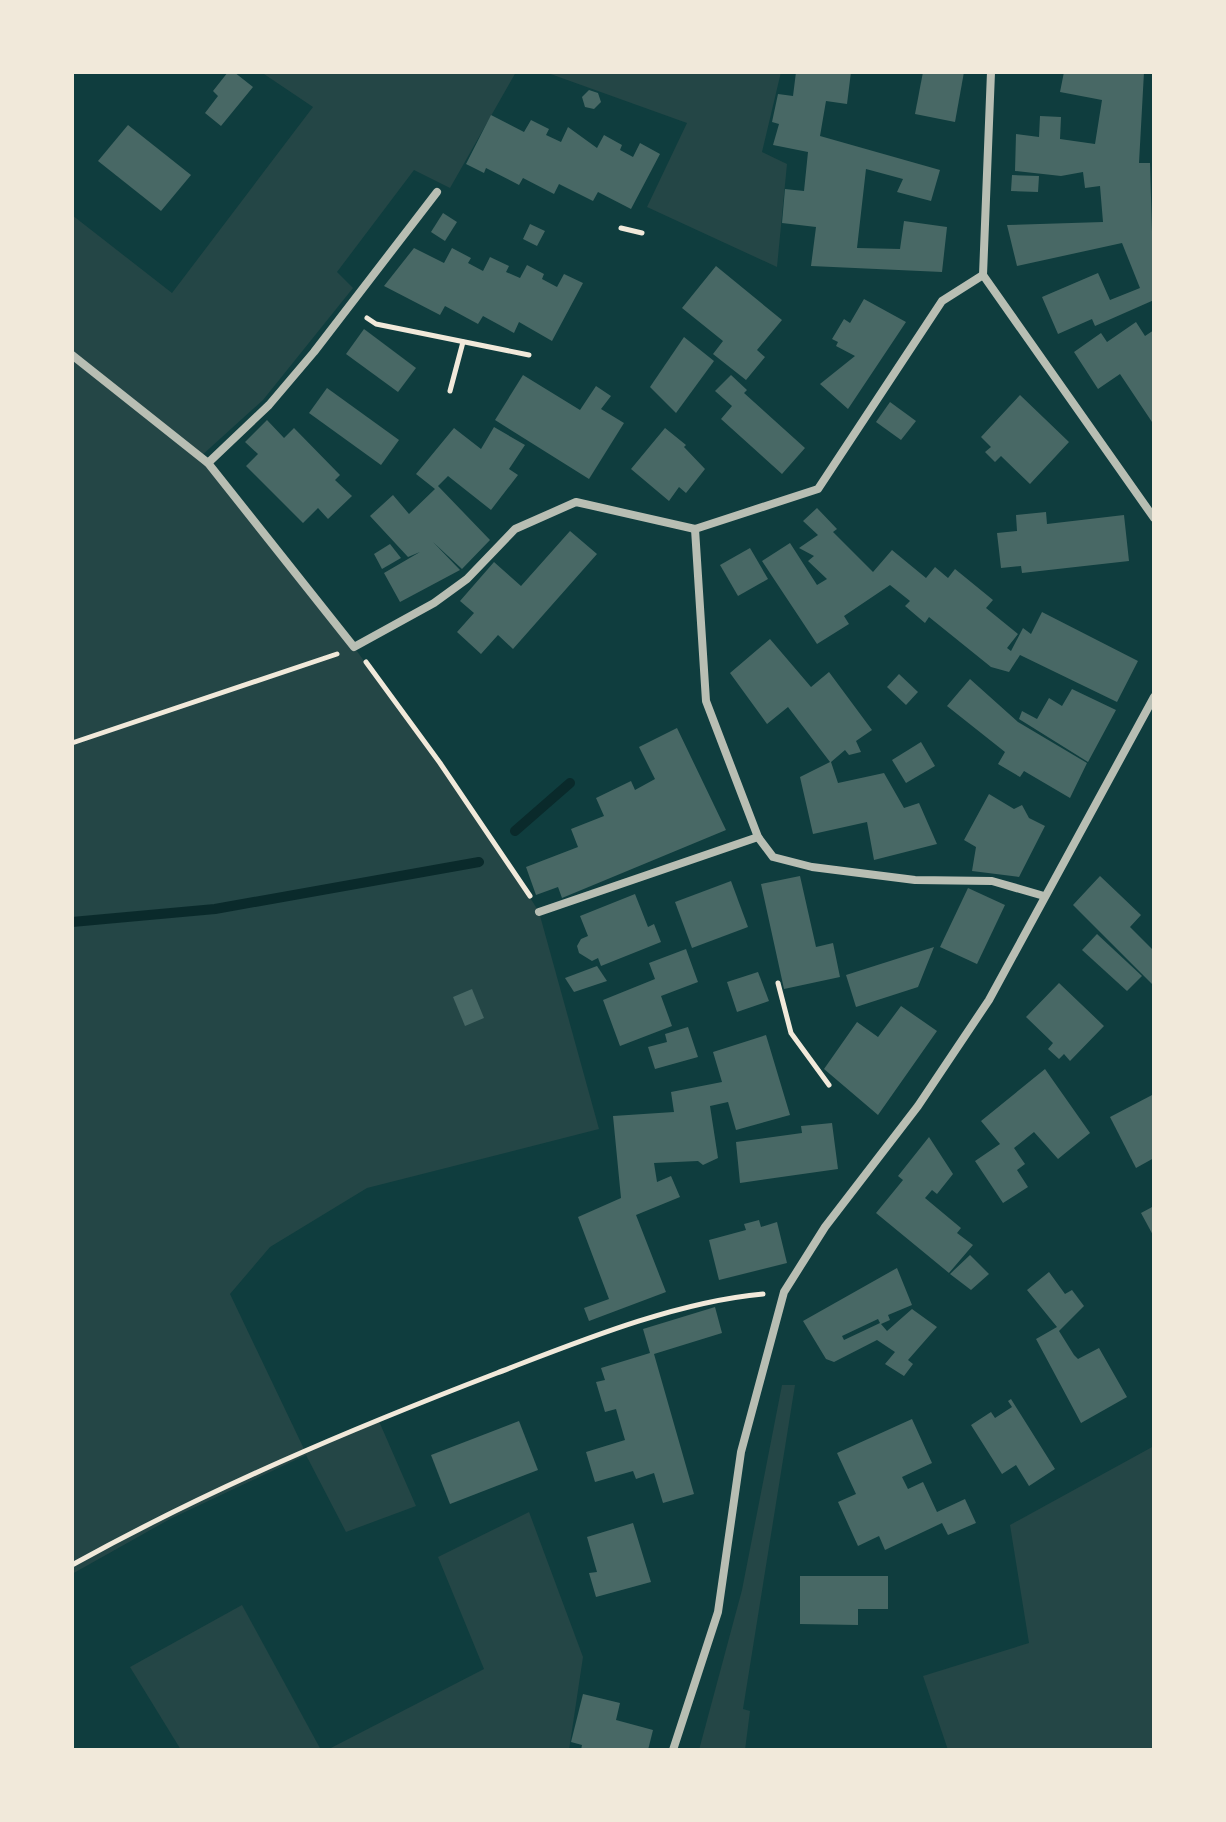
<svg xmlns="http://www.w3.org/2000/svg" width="1226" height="1822" viewBox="0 0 1226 1822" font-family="Overpass,sans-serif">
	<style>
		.green { fill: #244646 }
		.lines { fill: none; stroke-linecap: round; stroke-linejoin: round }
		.stream { stroke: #0a2a2b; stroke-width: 10 }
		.building { fill: #486865; fill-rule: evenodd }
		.path { stroke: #f1e9da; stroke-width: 5 }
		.minor { stroke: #b8beb3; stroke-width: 8 }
	</style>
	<rect width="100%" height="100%" fill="#0f3d3e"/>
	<g class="green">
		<polygon points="261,72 516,72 450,188 414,170 337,272 353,288 263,400 200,457 354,647 501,851 539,912 599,1129 367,1188 270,1247 230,1294 304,1449 378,1419 416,1506 346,1532 306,1455 170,1519 72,1574 72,215 172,293 313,107"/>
		<polygon points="545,72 781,72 762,152 787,164 777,267 647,207 687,123"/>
		<polygon points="782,1385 795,1385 743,1709 750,1711 745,1750 699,1750 742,1590"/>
		<polygon points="1154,1446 1154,1750 948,1750 923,1676 1029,1643 1010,1525"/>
		<polygon points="529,1512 583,1657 569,1750 327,1750 484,1669 438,1557"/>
		<polygon points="242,1605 321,1750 181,1750 130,1667"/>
	</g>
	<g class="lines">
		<g class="stream">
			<polyline points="515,831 570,783"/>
			<polyline points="72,922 215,909 479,862"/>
		</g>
	</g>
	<g class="building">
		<polygon points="228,72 234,72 253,87 221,126 205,113 218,96 213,91"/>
		<polygon points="796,72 851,72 847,104 826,101 820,136 940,170 931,201 897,192 903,179 866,169 857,248 900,249 904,221 947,227 942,272 811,266 816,227 782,223 785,189 804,191 808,152 773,145 779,124 772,122 778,94 793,96"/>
		<polygon points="923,72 964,72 955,122 915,114"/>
		<polygon points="1064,72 1144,72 1139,163 1150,163 1154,300 1095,326 1092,319 1058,334 1042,297 1098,273 1110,300 1140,288 1122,243 1017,266 1007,225 1103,222 1100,186 1085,188 1083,172 1061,176 1015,171 1016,134 1039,137 1040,116 1061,117 1060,139 1095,144 1102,100 1060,92"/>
		<polygon points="589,90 598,93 601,102 594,109 585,107 582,97"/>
		<polygon points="491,115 524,132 531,120 549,129 546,135 561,142 568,127 597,148 604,135 622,145 620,150 633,157 640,143 660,154 631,209 598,192 593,201 559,184 554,194 523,178 519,185 486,168 484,173 466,164"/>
		<polygon points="128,125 191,175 161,211 98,161"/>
		<polygon points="1012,175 1039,176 1038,192 1011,191"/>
		<polygon points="443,213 457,222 445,241 431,232"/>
		<polygon points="530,224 545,231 537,246 523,239"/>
		<polygon points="414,248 444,263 452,248 471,258 468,263 483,271 490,257 509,266 506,272 520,278 527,265 544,274 542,279 557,287 564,274 583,283 552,341 519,322 514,333 483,316 478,324 445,306 440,315 384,286"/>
		<polygon points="716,266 782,320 757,350 765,357 746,380 713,354 723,341 682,308"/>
		<polygon points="864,299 906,322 848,409 820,384 855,356 836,346 838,342 832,339 844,319 850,323"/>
		<polygon points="1136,322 1145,336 1154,330 1154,425 1120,374 1098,389 1074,352 1101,333 1107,342"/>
		<polygon points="364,329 416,368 398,392 346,354"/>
		<polygon points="684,337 714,361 676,413 650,387"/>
		<polygon points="523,375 580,410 596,386 611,396 601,409 624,423 589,479 495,420"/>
		<polygon points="731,375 747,390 744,393 805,448 782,474 721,419 732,406 715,391"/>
		<polygon points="327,388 399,440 381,465 309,413"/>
		<polygon points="1020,395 1069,442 1030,484 1001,456 995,462 985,452 991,447 981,437"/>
		<polygon points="890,402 916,421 901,440 876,422"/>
		<polygon points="267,420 284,438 294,428 340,475 335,480 352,496 328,519 318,508 303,523 246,466 258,454 245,442"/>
		<polygon points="494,427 525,445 509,469 518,475 491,510 448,476 438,486 490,540 462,569 433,542 460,570 400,602 384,573 420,552 408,557 370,516 393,495 409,514 435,489 416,474 454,428 481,449"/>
		<polygon points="665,428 686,445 684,447 705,469 686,493 679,487 669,501 631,469"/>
		<polygon points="817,508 837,529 833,532 873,572 892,550 926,578 935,567 948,578 955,569 993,600 986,608 1018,634 1007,648 1011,651 1023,628 1031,634 1042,612 1138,661 1117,702 1020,655 1009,672 991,667 929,617 925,623 905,606 910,601 890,585 844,616 849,624 817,644 762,561 790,543 817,585 827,579 808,561 814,556 799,548 818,535 803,521"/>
		<polygon points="1046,512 1047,524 1124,515 1129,561 1022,573 1021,566 1001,568 997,533 1017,531 1016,515"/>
		<polygon points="570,531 597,554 513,649 498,635 481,654 457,632 474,613 460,601 494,562 521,586"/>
		<polygon points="390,544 401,558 382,569 374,554"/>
		<polygon points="750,548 768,579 738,596 720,565"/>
		<polygon points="770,639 811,687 829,672 872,730 856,741 861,752 849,755 845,750 831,762 838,783 884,773 904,808 919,803 937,844 874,860 867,822 813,834 800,777 830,762 788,707 767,724 730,673"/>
		<polygon points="899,674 918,692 906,705 887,687"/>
		<polygon points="970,679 1018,722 1087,763 1070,798 1024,771 1020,777 998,764 1005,752 947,706"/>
		<polygon points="1072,689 1116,710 1088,762 1019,719 1022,711 1037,719 1049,698 1062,706"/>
		<polygon points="677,728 726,830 562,898 558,887 536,895 526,867 578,847 571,829 604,816 596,798 631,781 635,790 655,779 639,747"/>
		<polygon points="921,742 935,766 906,783 892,760"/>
		<polygon points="989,794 1014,809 1022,805 1029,818 1045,826 1019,877 972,871 976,847 964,840"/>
		<polygon points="800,876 816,947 833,943 840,977 784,989 761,884"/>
		<polygon points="1100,876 1141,915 1130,927 1154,951 1154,986 1073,905"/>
		<polygon points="731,881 748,927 692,948 675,902"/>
		<polygon points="968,888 1005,905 977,964 940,947"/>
		<polygon points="635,894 648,927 654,924 661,942 601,966 598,958 592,961 579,953 577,946 581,939 588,936 580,916"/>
		<polygon points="1097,934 1142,976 1127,991 1082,950"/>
		<polygon points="934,947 918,987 856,1007 846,975"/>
		<polygon points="686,949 698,982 661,996 672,1026 620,1046 603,1000 655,979 649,963"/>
		<polygon points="597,966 607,981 574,992 565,978"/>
		<polygon points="758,972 769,1001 737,1012 727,982"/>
		<polygon points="1059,983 1104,1026 1070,1061 1064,1054 1059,1059 1048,1049 1053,1043 1026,1017"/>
		<polygon points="472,989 484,1018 465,1026 453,997"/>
		<polygon points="901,1006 937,1031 878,1115 824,1069 857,1022 878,1037"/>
		<polygon points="688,1027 698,1057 655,1069 648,1047 667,1042 665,1034"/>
		<polygon points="766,1035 790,1115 736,1130 728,1102 710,1106 718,1158 703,1165 698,1161 654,1163 657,1182 671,1176 680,1197 636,1215 666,1292 589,1321 584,1308 609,1299 578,1217 621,1198 613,1116 674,1112 671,1092 722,1082 713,1052"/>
		<polygon points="1045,1069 1090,1133 1058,1159 1034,1132 1014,1148 1025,1164 1017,1170 1028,1187 1003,1203 975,1161 1000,1144 981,1121"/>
		<polygon points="1154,1094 1154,1158 1136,1168 1110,1117"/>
		<polygon points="832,1123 838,1169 740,1183 736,1142 802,1133 801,1126"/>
		<polygon points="929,1137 953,1174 937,1194 932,1190 925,1198 961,1228 957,1233 973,1245 949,1273 876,1213 903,1180 898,1176"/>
		<polygon points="1154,1206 1154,1237 1141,1213"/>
		<polygon points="759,1220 761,1227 777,1222 787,1263 719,1280 709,1240 746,1230 744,1224"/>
		<polygon points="970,1255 989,1274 971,1290 950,1274"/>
		<path d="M 897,1268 L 912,1305 L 888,1315 L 890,1320 L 881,1324 L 887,1331 L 912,1309 L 937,1327 L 908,1360 L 913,1364 L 904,1376 L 885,1364 L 895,1352 L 877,1340 L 834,1362 L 826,1359 L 803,1321 ZM 878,1319 L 880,1323 L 844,1340 L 842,1336 Z"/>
		<polygon points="1049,1272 1065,1294 1072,1290 1084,1306 1059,1331 1074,1355 1078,1359 1099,1348 1127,1397 1081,1423 1036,1339 1057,1327 1027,1290"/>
		<polygon points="715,1307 722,1333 654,1354 694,1494 663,1503 654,1473 636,1479 633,1471 595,1482 586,1452 625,1440 616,1409 605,1412 596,1382 605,1380 601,1368 650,1353 643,1329"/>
		<polygon points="1011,1399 1055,1469 1029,1486 1016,1465 1002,1474 971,1425 991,1412 995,1418 1012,1407 1008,1401"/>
		<polygon points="912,1419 932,1463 902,1477 908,1489 923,1482 937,1512 965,1499 976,1523 948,1535 942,1523 885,1550 879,1536 858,1546 838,1502 856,1494 837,1453"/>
		<polygon points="519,1421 538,1470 450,1504 431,1455"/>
		<polygon points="633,1523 651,1582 596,1597 589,1573 597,1572 587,1537"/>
		<polygon points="800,1576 888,1576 888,1609 858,1609 858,1625 800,1624"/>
		<polygon points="583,1694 620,1703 616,1720 653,1730 648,1750 581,1750 582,1745 571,1742"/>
	</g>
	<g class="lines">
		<g class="path">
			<polyline points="621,228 642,233"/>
			<polyline points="367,318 376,324 529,355"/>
			<polyline points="450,391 463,342"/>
			<polyline points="366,662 440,763 530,896"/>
			<polyline points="72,743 337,654"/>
			<polyline points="778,983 791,1033 829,1085"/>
			<path d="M 72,1565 C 209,1489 351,1429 497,1373 C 580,1341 675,1302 763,1294"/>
		</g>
		<g class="minor">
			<polyline points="991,72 983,275 1154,518"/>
			<polyline points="72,355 208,463 354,647 434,603 467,579 515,529 576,502 695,529 818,489 942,301 983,275"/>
			<polyline points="208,463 269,405 314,352 437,192"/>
			<polyline points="695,529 706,701 758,837 773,857 812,867 915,880 992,881 1044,896"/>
			<polyline points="539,912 758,837"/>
			<polyline points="673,1750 718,1612 741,1452 784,1292 825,1227 918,1106 989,1000 1154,697"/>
		</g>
	</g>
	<rect width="1226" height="1822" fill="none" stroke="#f1e9da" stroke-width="148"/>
</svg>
